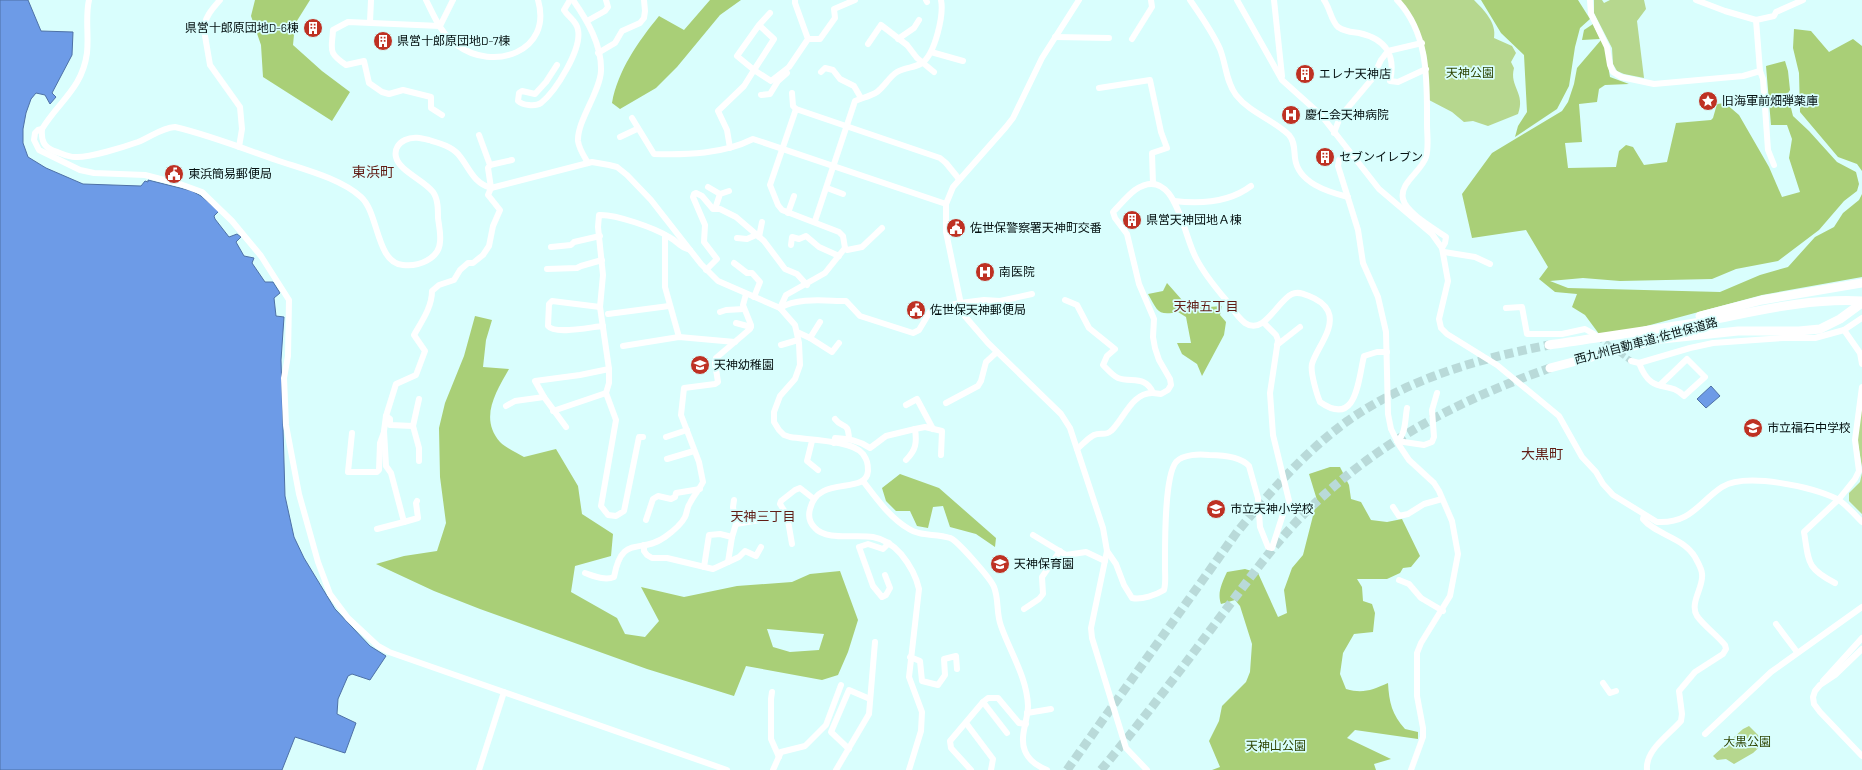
<svg xmlns="http://www.w3.org/2000/svg" width="1862" height="770" viewBox="0 0 1862 770" font-family="Barlow,'Noto Sans JP',sans-serif">
	<style>
		.built { fill: #c5f4f3 }
		.green { fill: #b6d78e }
		.forest { fill: #a9cf77; fill-rule: evenodd }
		.water { fill: #6d9be7; stroke: #4e71a6 }
		.lines { fill: none; stroke-linecap: round; stroke-linejoin: round }
		.minor-tunnel { stroke: #b9dad9; stroke-width: 6; stroke-dasharray: 6 3; stroke-linecap: butt }
		.highway-tunnel { stroke: #b9dad9; stroke-width: 9; stroke-dasharray: 9 4.5; stroke-linecap: butt }
		.minor { stroke: #fff; stroke-width: 6 }
		.highway { stroke: #fff; stroke-width: 9 }
		.labels { text-anchor: middle; stroke-width: 3.5; stroke-linejoin: round; paint-order: stroke }
		.poi-label { font-size: 12px; fill: #041010; stroke: #d9fefd; text-anchor: start }
		.park-label { font-size: 12px; fill: #2e4503; stroke: #d9fefd }
		.street-label { font-size: 12px; fill: #041010; stroke: #d9fefd }
		.neighbourhood-label { font-size: 13px; fill: #611d15; stroke: #d9fefd }
		.quarter-label { font-size: 14px; fill: #611d15; stroke: #d9fefd }
	</style>
	<rect width="100%" height="100%" fill="#d9fefd"/>
	<polygon class="built" points="1293,105 1300,113 1289,125 1282,116"/>
	<g class="green">
		<path d="M 1400,0 L 1474,0 C 1484,10 1497,23 1494,38 L 1512,46 L 1516,53 L 1511,62 L 1514,68 C 1509,87 1526,93 1518,114 L 1488,126 L 1473,121 L 1464,122 L 1452,112 L 1429,100 L 1426,53 Z"/>
		<polygon points="1594,0 1602,0 1604,3 1610,0 1644,0 1646,9 1637,21 1644,78 1624,74 1617,71 1613,64 1612,48 1594,13"/>
		<polygon points="1862,406 1862,467 1857,438"/>
		<polygon points="1862,473 1862,514 1849,501 1849,493 1860,482"/>
		<polygon points="1749,726 1765,742 1753,753 1734,764 1726,759 1717,760 1713,756 1743,729"/>
	</g>
	<g class="forest">
		<polygon points="255,0 310,0 295,24 293,45 322,71 350,92 332,121 263,77 261,45 251,16"/>
		<path d="M 710,0 L 741,0 L 720,15 L 677,67 L 656,88 L 620,109 L 612,103 C 618,70 638,42 659,16 L 684,30 Z"/>
		<polygon points="1481,0 1578,0 1590,19 1580,28 1575,47 1569,86 1557,109 1515,137 1518,126 1527,112 1524,55 1501,33"/>
		<polygon points="1593,24 1600,39 1582,40 1584,30"/>
		<polygon points="1794,29 1811,31 1829,52 1853,39 1862,46 1862,171 1857,164 1838,157 1800,112 1799,73 1793,48"/>
		<polygon points="1601,40 1605,48 1610,77 1629,84 1605,85 1599,89 1597,102 1579,104 1582,142 1565,143 1568,168 1616,167 1619,151 1626,145 1633,147 1644,165 1667,162 1676,123 1711,120 1713,118 1717,104 1725,103 1739,115 1769,167 1782,197 1800,192 1789,158 1792,139 1787,125 1771,125 1766,66 1785,61 1788,71 1790,90 1783,101 1790,104 1793,116 1809,131 1837,162 1856,172 1859,184 1857,191 1844,201 1819,230 1778,261 1736,269 1712,279 1620,281 1583,278 1550,281 1568,288 1720,292 1760,275 1788,267 1815,237 1834,227 1843,213 1859,200 1862,194 1862,277 1762,295 1639,328 1599,334 1585,315 1572,307 1577,294 1555,292 1539,279 1548,267 1526,230 1472,238 1462,194 1492,153 1562,111 1568,102 1574,84 1577,68"/>
		<path d="M 1167,283 L 1182,300 L 1209,307 L 1222,306 L 1220,315 L 1226,322 L 1224,335 L 1202,376 L 1197,364 L 1182,354 L 1177,343 L 1191,343 L 1186,317 L 1178,312 C 1157,316 1158,311 1148,294 L 1163,291 Z"/>
		<path d="M 475,316 L 492,320 L 486,340 L 483,367 L 509,369 C 496,392 479,418 500,442 C 506,448 517,453 524,457 L 556,449 L 578,486 L 582,514 L 613,534 L 611,556 L 575,566 L 571,592 L 617,618 L 625,634 L 645,637 L 659,621 L 641,587 L 684,597 L 737,586 L 792,582 L 810,574 L 840,571 L 858,620 L 848,652 L 838,675 L 822,680 L 746,666 L 734,696 L 647,669 L 480,609 L 434,591 L 376,564 L 404,556 L 437,551 L 446,523 L 440,477 L 439,428 L 445,403 L 464,356 ZM 767,629 L 824,634 L 819,650 L 790,652 L 773,647 Z"/>
		<path d="M 1330,467 L 1340,467 L 1349,485 L 1351,499 L 1361,502 L 1371,520 L 1387,522 L 1402,519 L 1420,556 L 1411,567 L 1403,568 L 1400,573 L 1387,579 L 1357,579 L 1362,587 L 1363,601 L 1372,604 L 1375,613 L 1373,632 L 1354,634 L 1343,653 L 1340,674 L 1346,689 C 1363,694 1372,690 1388,683 C 1389,702 1392,715 1405,729 L 1418,732 L 1418,739 L 1355,730 L 1347,738 L 1391,759 L 1374,764 L 1376,770 L 1212,770 L 1220,767 L 1209,741 L 1219,721 L 1222,706 L 1246,682 L 1250,672 L 1252,644 L 1240,606 L 1235,600 L 1221,604 C 1217,593 1222,583 1227,572 L 1245,569 L 1258,573 L 1278,617 L 1287,613 L 1284,590 L 1292,568 L 1303,555 L 1317,500 L 1309,474 Z"/>
		<polygon points="900,474 939,488 996,538 995,547 976,534 950,527 943,506 933,507 928,528 917,526 910,511 896,511 886,501 882,488"/>
	</g>
	<g class="water">
		<polygon points="0,0 28,0 41,31 73,32 72,55 52,93 56,97 50,104 45,95 36,93 31,99 26,113 23,129 23,143 28,157 46,168 83,184 141,186 145,181 148,182 148,180 192,191 201,196 219,211 214,216 215,219 229,237 237,234 241,237 236,242 244,256 254,258 252,263 265,282 273,282 280,293 274,298 276,316 284,317 281,360 285,496 294,537 304,558 335,609 370,646 386,656 370,680 352,674 348,676 338,699 337,714 356,723 345,753 295,737 282,770 0,770"/>
		<polygon points="1711,386 1720,396 1706,408 1697,399"/>
	</g>
	<g class="lines">
		<polyline class="minor-tunnel" points="1598,337 1631,361"/>
		<g class="highway-tunnel">
			<path d="M 1067,770 L 1237,532 C 1270,492 1304,453 1346,422 C 1407,379 1477,359 1549,345"/>
			<path d="M 1101,770 C 1143,720 1182,668 1221,616 C 1253,574 1283,531 1323,496 C 1389,436 1467,397 1550,368"/>
		</g>
		<g class="minor">
			<path d="M 89,0 C 85,17 89,35 87,53 C 82,89 59,101 42,129 C 41,141 44,147 54,151 C 61,153 68,157 75,157 C 89,158 124,147 138,142 C 151,137 161,128 175,127 C 209,135 242,148 276,160 C 302,169 340,178 361,197 C 379,213 376,263 403,265 C 418,267 439,259 440,242 C 441,234 439,226 438,218 C 438,209 438,199 433,192 C 424,180 399,171 396,157 C 394,149 399,143 405,140 C 413,136 421,138 429,140 C 439,143 451,146 458,154 C 470,168 472,182 491,188 L 592,162 L 609,165 L 617,167 L 627,175 L 651,200 L 701,264 L 718,281 L 780,308 L 795,325 L 799,343 L 800,365 L 795,379 L 780,396 L 774,412 L 774,422 L 779,430 L 784,435 L 790,437 C 807,440 853,440 863,454 C 867,460 868,463 868,471 C 866,496 818,474 810,509 C 808,516 810,523 815,528 C 826,541 857,534 873,537 C 884,539 894,546 901,554 C 910,565 916,575 919,589 L 909,677 L 922,712 L 921,731 L 909,770"/>
			<path d="M 220,0 C 212,9 204,18 204,30 L 210,65 L 240,107 L 242,129 L 239,147"/>
			<path d="M 426,0 C 434,16 441,34 457,45 C 493,72 553,52 538,0"/>
			<path d="M 573,0 C 587,20 602,45 601,71 C 600,92 577,121 578,141 C 579,149 584,156 588,163"/>
			<polyline points="926,0 927,2"/>
			<polyline points="1079,0 1042,58 1013,118 1006,127 953,187 946,204 946,232 963,314 988,343 1061,414 1070,428 1103,528 1107,551 1091,628 1092,638 1126,748 1147,770"/>
			<path d="M 1190,0 C 1201,16 1212,31 1220,49 C 1226,64 1226,82 1236,95 C 1250,113 1274,120 1289,135 C 1295,142 1294,150 1295,158 C 1298,183 1328,192 1348,197"/>
			<path d="M 1237,0 L 1282,80 L 1321,115 L 1379,189 L 1432,234 L 1442,248 L 1448,281 L 1439,319 L 1441,328 L 1447,334 L 1497,365 L 1559,416 L 1582,457 L 1596,472 L 1603,484 L 1613,495 L 1657,522 C 1691,524 1699,502 1722,487 C 1746,472 1813,487 1837,499 C 1846,504 1855,515 1862,522"/>
			<polyline points="1274,0 1282,76"/>
			<path d="M 1324,0 C 1330,8 1331,21 1338,27 C 1345,32 1352,32 1359,33 C 1386,39 1396,55 1390,81 L 1398,82 L 1426,69"/>
			<path d="M 1397,0 C 1429,34 1427,80 1427,124 C 1427,134 1429,148 1426,157 C 1422,171 1399,183 1403,199 C 1406,213 1435,229 1446,237 L 1445,243 L 1442,248"/>
			<polyline points="1590,0 1591,14 1607,47 1610,65 1613,72 1621,77 1654,84 1743,76 1760,71 1756,20"/>
			<polyline points="1696,0 1725,11 1756,20 1774,16 1776,12 1803,0"/>
			<polyline points="587,21 605,11 608,7 606,0"/>
			<polyline points="370,22 371,0"/>
			<polyline points="759,25 774,39 754,70 737,56 759,25 770,13"/>
			<polyline points="1055,37 1109,38"/>
			<polyline points="808,39 820,39 835,18 834,9 855,0"/>
			<polyline points="898,39 914,28 919,20"/>
			<polyline points="1132,39 1152,7 1151,0"/>
			<polyline points="868,44 881,25 907,45 917,58 934,72"/>
			<polyline points="931,52 963,61"/>
			<polyline points="598,53 615,43 622,31 640,23 644,18 645,11 644,0"/>
			<path d="M 557,65 L 546,82 L 535,94 L 522,91 L 519,93 L 518,101 C 522,105 535,107 541,103 C 556,91 582,49 578,30 C 577,21 568,17 564,10 L 570,0"/>
			<polyline points="1760,71 1763,79 1768,150 1774,165"/>
			<polyline points="821,72 825,68 833,70 840,79 854,86 861,98"/>
			<polyline points="1099,88 1150,80 1161,132 1167,148 1152,153 1153,184"/>
			<polyline points="792,93 793,106 796,109"/>
			<polyline points="761,95 770,94 778,81 787,73"/>
			<path d="M 442,115 L 431,108 L 431,97 L 403,90 L 389,94 L 382,92 L 369,83 L 364,61 L 346,65 C 327,52 332,50 333,30 L 348,22 L 440,26 L 453,0"/>
			<path d="M 632,118 L 654,154 C 687,155 723,154 753,139 L 946,204"/>
			<polyline points="42,129 38,130 35,133 34,140 39,150 80,170 94,173 145,175 180,184 202,192 232,221 261,256 289,300 288,356 284,378 286,425 299,494 318,562 330,594 348,618 378,646 389,652 727,770"/>
			<polyline points="1334,133 1340,117 1372,79 1381,60 1388,51 1422,43"/>
			<polyline points="620,137 637,129"/>
			<polyline points="730,148 727,130 718,111 744,86 754,70 771,81 789,67 808,39 795,3 795,0"/>
			<polyline points="1347,150 1339,160 1338,166 1358,230 1363,263 1378,297 1386,332 1388,414 1391,429 1399,445 1409,460 1434,483 1439,491 1452,521 1458,554 1450,596 1421,643 1417,653 1417,696 1423,728 1423,737 1411,770"/>
			<polyline points="490,165 512,160"/>
			<polyline points="708,187 720,194"/>
			<polyline points="827,188 843,194"/>
			<path d="M 1174,201 C 1200,204 1230,202 1251,186"/>
			<polyline points="715,209 720,194 729,191"/>
			<polyline points="788,213 794,196"/>
			<path d="M 815,221 L 855,101 C 862,98 871,96 877,92 C 885,86 889,77 897,72 C 905,67 915,68 922,63 C 935,54 944,15 941,0"/>
			<polyline points="665,235 665,287 679,337"/>
			<polyline points="759,237 762,222"/>
			<polyline points="737,238 747,239 756,235"/>
			<polyline points="791,245 792,237 799,239 806,236 819,247 839,256"/>
			<polyline points="551,247 571,245 574,242 600,236"/>
			<polyline points="845,248 847,250 862,247 882,228"/>
			<polyline points="1444,252 1475,257 1490,264"/>
			<polyline points="734,263 747,273 752,273 760,282 754,297"/>
			<polyline points="547,269 577,268 581,266 602,260"/>
			<polyline points="706,270 717,259 704,242 705,225 693,197 694,194 696,193 702,196 713,209 720,209 736,217 764,241 785,269 797,274 807,285"/>
			<path d="M 1065,300 L 1077,305 L 1089,328 L 1115,349 L 1107,356 L 1103,365 C 1107,369 1113,376 1118,378 C 1131,383 1146,375 1153,393 L 1161,394 L 1168,390 L 1171,385 L 1170,379 L 1159,360 L 1155,348 L 1153,337 L 1154,319 L 1139,284 L 1127,234 L 1115,218 L 1113,212 C 1120,205 1127,196 1135,190 C 1175,162 1183,235 1196,258 C 1203,272 1215,287 1226,300 C 1231,307 1238,318 1245,323 C 1264,336 1278,300 1292,294 C 1298,291 1304,294 1309,296 C 1317,299 1324,303 1328,311 C 1336,328 1316,349 1312,364 C 1310,372 1317,395 1320,402 C 1357,428 1358,380 1364,356 L 1377,352 L 1387,352"/>
			<path d="M 600,307 L 552,301 L 549,304 L 548,326 C 555,335 591,327 603,326"/>
			<polyline points="780,308 786,295 825,273 845,248 843,236 839,232 782,210 778,205 770,185 796,109 940,158 946,163 959,179"/>
			<path d="M 780,308 C 799,297 825,301 846,301 L 860,316 L 913,333 L 919,330 L 931,310 L 960,303 L 984,300 L 1000,301 L 1032,294"/>
			<polyline points="1506,308 1522,307 1527,334 1562,334 1585,329 1594,334"/>
			<polyline points="720,312 726,310 744,309"/>
			<polyline points="608,314 669,306"/>
			<polyline points="736,323 751,327"/>
			<polyline points="1844,330 1860,353 1862,364"/>
			<polyline points="797,332 810,338 832,352 839,343"/>
			<polyline points="810,338 820,322"/>
			<polyline points="781,345 798,340"/>
			<polyline points="1277,345 1300,327"/>
			<polyline points="623,346 679,337 735,342"/>
			<polyline points="1631,361 1639,363 1690,348 1713,343 1783,338 1815,338 1844,330 1862,318"/>
			<path d="M 1639,363 C 1652,397 1668,379 1684,396 L 1705,377 L 1687,359 L 1660,385"/>
			<polyline points="544,397 535,381 580,375 609,369"/>
			<polyline points="946,403 978,386 981,381 986,362 997,352"/>
			<polyline points="906,405 917,399 933,429"/>
			<polyline points="506,406 515,401 544,397 566,427"/>
			<polyline points="553,411 606,393"/>
			<polyline points="386,416 390,419 390,425 413,426"/>
			<path d="M 835,419 C 843,430 848,420 849,439"/>
			<polyline points="352,433 348,472 377,472 379,470 380,443 384,432"/>
			<path d="M 643,437 L 639,437 L 624,511 L 616,516 L 608,515 L 601,506 L 616,420 L 606,393 L 609,383 L 609,369 L 600,307 L 603,275 L 598,227 L 599,215 C 615,214 655,228 669,237 C 679,242 677,246 690,250"/>
			<polyline points="666,437 687,430"/>
			<polyline points="812,441 807,461 818,470"/>
			<polyline points="1397,441 1424,445 1432,442 1434,437 1432,410 1437,393"/>
			<path d="M 1397,441 C 1406,435 1405,418 1407,408"/>
			<path d="M 834,443 L 835,438 C 849,439 858,440 870,448 L 886,436 L 915,429 L 925,427 L 942,431 L 941,455"/>
			<path d="M 1077,449 C 1082,445 1088,438 1094,435 C 1100,432 1106,436 1111,431 C 1124,419 1132,392 1153,393"/>
			<polyline points="667,459 694,451"/>
			<path d="M 906,460 C 916,450 917,443 915,429"/>
			<polyline points="419,461 419,448 413,426 419,399"/>
			<path d="M 863,481 C 876,498 890,518 909,529 C 921,537 936,533 950,538 C 957,540 991,579 994,587 C 999,599 996,613 1001,626 C 1010,652 1027,677 1028,706 C 1028,720 1019,737 1025,751 C 1029,761 1037,766 1047,770"/>
			<polyline points="734,500 733,507 736,524"/>
			<path d="M 417,501 L 416,503 L 418,518 L 404,522 L 391,473 L 386,466 L 384,431 L 386,416 L 396,384 L 416,375 L 425,351 L 414,335 C 422,321 432,307 432,291 L 439,285 L 454,280 L 460,270 L 468,263 L 473,263 L 483,255 L 489,246 L 493,226 L 500,210 L 488,195 L 491,188 L 488,168 L 490,165 L 479,135"/>
			<polyline points="1393,507 1399,516 1408,514 1424,504 1442,499"/>
			<path d="M 1644,515 L 1643,519 C 1656,535 1683,537 1695,557 C 1697,561 1702,569 1702,574 C 1704,587 1689,603 1697,616 C 1704,626 1717,635 1725,645 L 1726,649 L 1723,654 L 1695,672 L 1679,691 L 1682,714 L 1681,721 C 1669,735 1645,750 1647,770"/>
			<polyline points="646,520 653,499 658,496 671,499 675,497 676,493 700,489"/>
			<polyline points="377,529 404,522"/>
			<polyline points="1033,535 1066,555 1086,552 1105,561"/>
			<polyline points="732,537 736,524 765,519"/>
			<polyline points="792,544 787,515 780,504 781,501 795,490 800,488 814,499"/>
			<polyline points="644,545 644,551 647,555 652,558 667,558 713,569 739,557 745,551 756,556 761,547"/>
			<path d="M 1107,551 L 1116,564 L 1124,585 L 1132,598 C 1142,600 1156,595 1164,590 C 1166,583 1165,575 1165,568 C 1165,547 1164,477 1176,462 C 1183,454 1200,454 1209,455 C 1222,455 1240,456 1249,466 L 1258,498 L 1260,527 L 1268,547 L 1272,548 L 1284,511 L 1291,509 L 1273,435 L 1270,393 L 1278,340 L 1276,335 L 1264,323"/>
			<polyline points="704,567 709,535 720,534 732,537 728,562"/>
			<path d="M 585,573 C 594,576 605,581 614,577 C 622,533 640,555 665,537 C 672,532 681,525 685,517 C 687,513 687,507 690,503 C 694,495 699,490 703,482 L 699,462 L 681,415 L 684,388 L 715,384 L 718,382 L 715,363 L 716,358 L 750,329 L 751,325 L 743,305 L 746,294"/>
			<polyline points="885,575 890,588 886,595 882,597 873,586 859,547 868,544 883,549 889,543"/>
			<polyline points="1399,580 1409,584 1421,598 1443,611"/>
			<path d="M 1835,583 C 1806,568 1809,562 1804,532 L 1839,499 L 1855,479 L 1859,471 L 1855,440 L 1862,387"/>
			<polyline points="1024,609 1039,599 1043,594 1042,577 1060,551"/>
			<polyline points="1776,624 1797,652"/>
			<polyline points="1862,649 1835,675 1820,685 1815,691 1813,697 1814,704 1820,712 1862,756"/>
			<polyline points="910,657 920,661 922,681 938,685 945,675 944,659 956,656 957,669"/>
			<polyline points="1823,681 1862,638"/>
			<polyline points="1603,683 1610,693 1616,691"/>
			<polyline points="772,692 771,699 771,739 779,757"/>
			<polyline points="983,702 1007,733"/>
			<polyline points="1027,713 1051,709"/>
			<polyline points="966,723 993,759 991,770"/>
			<polyline points="1705,734 1771,672 1862,607"/>
			<polyline points="849,749 831,732 849,690 870,699"/>
			<polyline points="479,770 504,692"/>
			<polyline points="773,770 781,752 805,746 826,725 841,685"/>
			<polyline points="836,770 869,714 875,642"/>
			<polyline points="971,770 951,748 950,741 983,702 988,698 998,698 1019,723 1026,724"/>
		</g>
		<g class="highway">
			<polyline points="1700,316 1762,300 1862,283"/>
			<polyline points="1662,339 1738,331 1799,331 1820,329 1840,319 1862,303"/>
			<path d="M 1549,345 C 1602,337 1654,330 1706,321 C 1758,311 1808,298 1862,301"/>
			<polyline points="1550,368 1668,337"/>
		</g>
	</g>
	<defs>
		<g id="building-disc" transform="scale(1)"><circle r="9.5" fill="#be3123" stroke="#d9fefd"/><path d="M-4-6H4V6H1V3H-1V6H-4ZM-2.5-4.3h1.7v1.8h-1.7ZM.8-4.3h1.7v1.8H.8ZM-2.5-1h1.7V.8h-1.7ZM.8-1h1.7V.8H.8Z" fill="#fff"/></g>
		<g id="sight-disc" transform="scale(1)"><circle r="9.5" fill="#be3123" stroke="#d9fefd"/><path d="M0-6L1.8-2.2L6-1.7L2.9 1.2L3.7 5.4L0 3.3L-3.7 5.4L-2.9 1.2L-6-1.7L-1.8-2.2Z" fill="#fff"/></g>
		<g id="hospital-disc" transform="scale(1)"><circle r="9.5" fill="#be3123" stroke="#d9fefd"/><path d="M-5-5h3v3.5h4V-5h3V5h-3V1.5h-4V5h-3Z" fill="#fff"/></g>
		<g id="civic-disc" transform="scale(1)"><circle r="9.5" fill="#be3123" stroke="#d9fefd"/><path d="M-.6-6.5H3V-4.5H.6V-3L4-1V1h2V6H-6V1h2V-1L-.6-3ZM-1.2 2.5V6h2.4V2.5Z" fill="#fff"/></g>
		<g id="school-disc" transform="scale(1)"><circle r="9.5" fill="#be3123" stroke="#d9fefd"/><path d="M0-5L7-2L0 1L-7-2ZM-4 1L0 2.5L4 1V4Q0 6-4 4Z" fill="#fff"/></g>
	</defs>
	<g fill-rule="evenodd">
		<use href="#building-disc" x="313" y="28"/>
		<use href="#building-disc" x="383" y="41"/>
		<use href="#building-disc" x="1305" y="74"/>
		<use href="#sight-disc" x="1708" y="101"/>
		<use href="#hospital-disc" x="1291" y="115"/>
		<use href="#building-disc" x="1325" y="157"/>
		<use href="#civic-disc" x="174" y="174"/>
		<use href="#building-disc" x="1132" y="220"/>
		<use href="#civic-disc" x="956" y="228"/>
		<use href="#hospital-disc" x="985" y="272"/>
		<use href="#civic-disc" x="916" y="310"/>
		<use href="#school-disc" x="700" y="365"/>
		<use href="#school-disc" x="1753" y="428"/>
		<use href="#school-disc" x="1216" y="509"/>
		<use href="#school-disc" x="1000" y="564"/>
	</g>
	<g class="labels">
		<g class="poi-label">
			<text x="299" y="32" text-anchor="end">県営十郎原団地D-6棟</text>
			<text x="397" y="45">県営十郎原団地D-7棟</text>
			<text x="1319" y="78">エレナ天神店</text>
			<text x="1722" y="105">旧海軍前畑弾薬庫</text>
			<text x="1305" y="119">慶仁会天神病院</text>
			<text x="1339" y="161">セブンイレブン</text>
			<text x="188" y="178">東浜簡易郵便局</text>
			<text x="1146" y="224">県営天神団地Ａ棟</text>
			<text x="970" y="232">佐世保警察署天神町交番</text>
			<text x="999" y="276">南医院</text>
			<text x="930" y="314">佐世保天神郵便局</text>
			<text x="714" y="369">天神幼稚園</text>
			<text x="1767" y="432">市立福石中学校</text>
			<text x="1230" y="513">市立天神小学校</text>
			<text x="1014" y="568">天神保育園</text>
		</g>
		<g class="park-label">
			<text x="1470" y="77">天神公園</text>
			<text x="1747" y="746">大黒公園</text>
			<text x="1276" y="750">天神山公園</text>
		</g>
		<g class="street-label">
			<text transform="translate(1646 341) rotate(-15)" y="4">西九州自動車道;佐世保道路</text>
		</g>
		<g class="neighbourhood-label">
			<text x="1206" y="311">天神五丁目</text>
			<text x="763" y="521">天神三丁目</text>
		</g>
		<g class="quarter-label">
			<text x="373" y="177">東浜町</text>
			<text x="1542" y="459">大黒町</text>
		</g>
	</g>
</svg>
